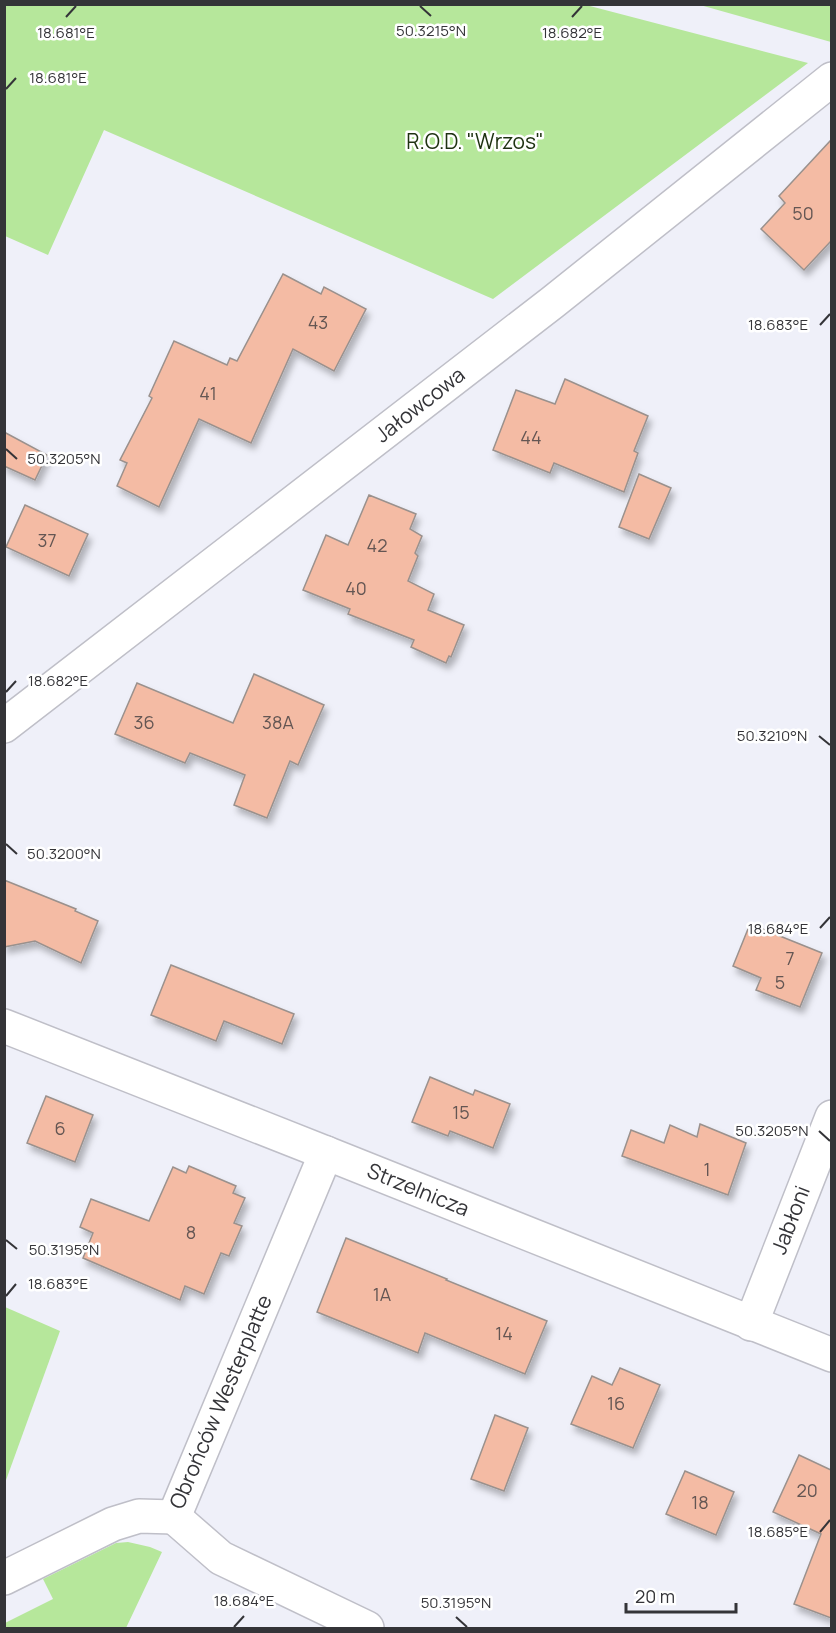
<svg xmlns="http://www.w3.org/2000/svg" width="836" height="1633" viewBox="0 0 836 1633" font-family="Manrope,sans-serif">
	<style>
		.green { fill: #b6e79b }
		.building { fill: #f4bba4; stroke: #9a918d; stroke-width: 1.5; filter: url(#shadow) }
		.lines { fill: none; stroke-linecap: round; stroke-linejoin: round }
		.minor-casing { stroke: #bfbfc8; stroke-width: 36 }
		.tertiary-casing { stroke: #bfbfc8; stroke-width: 36 }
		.minor { stroke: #fff; stroke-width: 33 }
		.tertiary { stroke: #fff; stroke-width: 33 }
		.ticks { fill: none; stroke: #343438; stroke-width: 2 }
		.labels { text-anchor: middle; stroke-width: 5; stroke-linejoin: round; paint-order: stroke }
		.number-label { font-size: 18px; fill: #645653 }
		.park-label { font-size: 21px; fill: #1e3211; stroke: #fff }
		.street-label { font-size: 21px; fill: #343438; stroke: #fff }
		.ticks-label { font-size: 15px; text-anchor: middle; fill: #343438; stroke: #fff; stroke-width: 5; stroke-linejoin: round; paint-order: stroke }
	</style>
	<defs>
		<filter id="shadow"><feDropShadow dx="3.5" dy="6" stdDeviation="3" flood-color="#0004"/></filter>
	</defs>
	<rect width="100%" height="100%" fill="#eff0f9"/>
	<g class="green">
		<polygon points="5,4 586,5 808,63 493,299 104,130 48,255 5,236"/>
		<polygon points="700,5 831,5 831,42"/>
		<polygon points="5,1307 60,1331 5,1483"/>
		<polygon points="128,1542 150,1547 162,1552 126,1628 5,1628 5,1623 53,1599 43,1579 116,1543"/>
	</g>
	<g class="building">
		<polygon points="831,140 831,241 804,270 761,229 785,203 779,196"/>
		<polygon points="283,274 321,294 324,287 366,309 334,371 293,349 251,443 199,419 159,507 117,486 127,463 120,460 152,398 149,396 174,341 227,365 230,358 237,361"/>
		<polygon points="565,379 648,416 634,451 638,453 624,492 554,463 550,473 493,450 516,390 555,404"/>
		<polygon points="4,432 47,455 35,480 4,466"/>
		<polygon points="639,474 671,488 649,539 619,527"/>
		<polygon points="369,495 416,514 410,529 422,536 415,553 418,556 408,581 434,594 428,610 464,625 451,657 449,656 446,663 411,647 414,640 348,614 350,609 303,590 326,535 348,545"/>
		<polygon points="25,505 88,534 69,576 6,547"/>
		<polygon points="254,674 324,705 298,765 290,761 267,818 234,805 245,775 190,753 185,763 115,734 137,683 233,723"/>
		<polygon points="4,880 76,909 75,911 98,921 81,963 35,941 4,947"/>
		<polygon points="750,924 822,953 800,1007 756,990 761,978 733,966"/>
		<polygon points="171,965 294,1014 282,1044 224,1021 216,1041 151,1015"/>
		<polygon points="430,1077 473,1095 475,1090 510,1104 493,1148 450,1131 448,1136 412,1122"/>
		<polygon points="46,1096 93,1115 75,1162 27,1143"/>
		<polygon points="700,1124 746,1143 728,1195 622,1156 631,1130 664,1143 670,1125 697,1137"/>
		<polygon points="189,1166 236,1186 233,1193 245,1198 234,1223 242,1226 229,1256 221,1253 204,1294 185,1286 180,1300 83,1258 93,1233 80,1227 91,1199 149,1221 173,1167 186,1173"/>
		<polygon points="346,1238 447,1279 446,1280 547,1321 525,1374 425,1333 418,1353 317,1312"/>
		<polygon points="620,1368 660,1385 633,1448 571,1424 592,1376 612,1385"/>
		<polygon points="495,1415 528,1428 504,1491 471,1479"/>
		<polygon points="799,1455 831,1470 831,1618 794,1604 821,1534 773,1512"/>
		<polygon points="685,1471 734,1492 716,1535 666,1514"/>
	</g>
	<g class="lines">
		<g class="minor-casing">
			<g id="minor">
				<polyline points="4,726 553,302 832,79"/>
				<polyline points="751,1324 832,1117"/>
				<polyline points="174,1517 326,1153"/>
				<polyline points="174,1517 221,1558 367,1628"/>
				<polyline points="4,1578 113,1524 139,1516 174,1517"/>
			</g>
		</g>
		<g class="tertiary-casing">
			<polyline id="tertiary" points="4,1026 326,1153 832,1355"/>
		</g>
		<use href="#minor" class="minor"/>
		<use href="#tertiary" class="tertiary"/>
	</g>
	<path class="ticks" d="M 420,6 L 431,16M 66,17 L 76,6M 572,17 L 582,6M 6,89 L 16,78M 820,325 L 830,314M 6,449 L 17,459M 6,692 L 16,681M 819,736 L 830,745M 6,844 L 17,854M 820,928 L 830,917M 819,1131 L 830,1141M 6,1240 L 17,1249M 6,1296 L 16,1284M 820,1532 L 830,1520M 456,1617 L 467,1627M 234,1627 L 244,1616"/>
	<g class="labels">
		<g class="number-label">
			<text x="803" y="220">50</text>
			<text x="318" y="329">43</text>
			<text x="208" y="400">41</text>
			<text x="531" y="444">44</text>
			<text x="47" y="547">37</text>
			<text x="377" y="552">42</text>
			<text x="356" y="595">40</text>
			<text x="144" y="729">36</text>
			<text x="278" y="729">38A</text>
			<text x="790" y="965">7</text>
			<text x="780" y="989">5</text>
			<text x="461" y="1119">15</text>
			<text x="60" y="1135">6</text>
			<text x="707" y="1176">1</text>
			<text x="191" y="1239">8</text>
			<text x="382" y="1301">1A</text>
			<text x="504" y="1340">14</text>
			<text x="616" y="1410">16</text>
			<text x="807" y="1497">20</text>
			<text x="700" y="1509">18</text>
		</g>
		<g class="park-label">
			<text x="475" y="149">R.O.D. "Wrzos"</text>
		</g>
		<g class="street-label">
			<text transform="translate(420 405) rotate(-38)" y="7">Jałowcowa</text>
			<text transform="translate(418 1190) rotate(22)" y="7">Strzelnicza</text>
			<text transform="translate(791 1220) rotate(-69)" y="7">Jabłoni</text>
			<text transform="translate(221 1402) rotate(-67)" y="7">Obrońców Westerplatte</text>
		</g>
	</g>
	<g class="ticks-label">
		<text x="431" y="36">50.3215°N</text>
		<text x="66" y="38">18.681°E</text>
		<text x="572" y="38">18.682°E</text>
		<text x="58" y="83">18.681°E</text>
		<text x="778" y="330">18.683°E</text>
		<text x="64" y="464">50.3205°N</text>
		<text x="58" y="686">18.682°E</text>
		<text x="772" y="741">50.3210°N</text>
		<text x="64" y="859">50.3200°N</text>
		<text x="778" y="934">18.684°E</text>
		<text x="772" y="1136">50.3205°N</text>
		<text x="64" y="1255">50.3195°N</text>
		<text x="58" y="1289">18.683°E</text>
		<text x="778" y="1537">18.685°E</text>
		<text x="244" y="1606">18.684°E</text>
		<text x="456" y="1608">50.3195°N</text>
	</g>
	<rect width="836" height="1633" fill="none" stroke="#343438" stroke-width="12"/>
	<path d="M626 1603v9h110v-9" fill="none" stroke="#343438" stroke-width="3"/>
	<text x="635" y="1603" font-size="18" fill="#343438" stroke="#ffffff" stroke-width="4.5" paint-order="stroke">20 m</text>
</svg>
